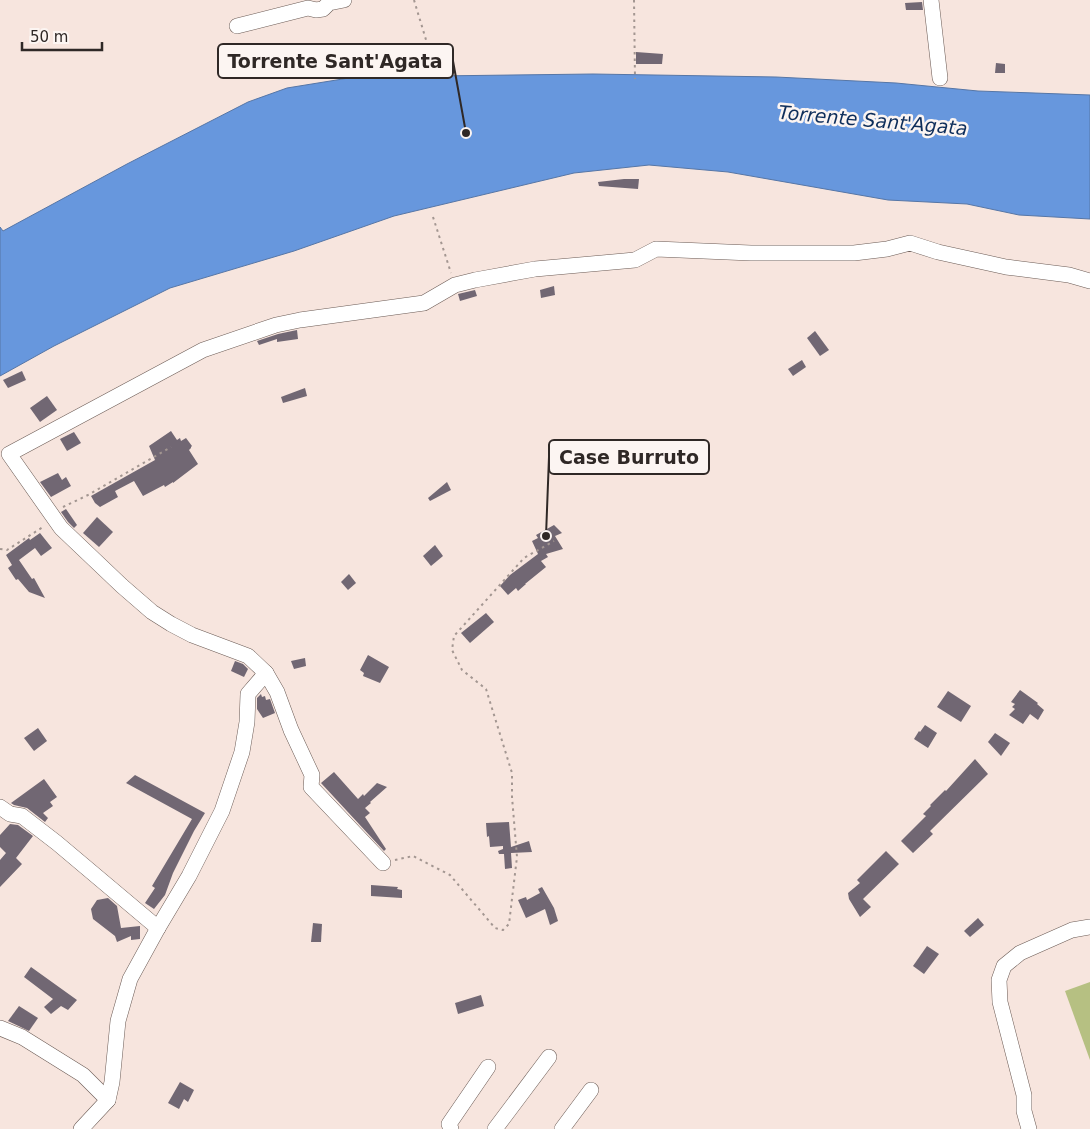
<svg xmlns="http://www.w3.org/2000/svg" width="1090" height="1129" viewBox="0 0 1090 1129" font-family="'DejaVu Sans',sans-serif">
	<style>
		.green { fill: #b6c082 }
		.water { fill: #6797dd; stroke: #5676a6 }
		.building { fill: #716773 }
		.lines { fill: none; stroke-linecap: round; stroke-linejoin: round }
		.minor-casing { stroke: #6b5b55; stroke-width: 16 }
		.path { stroke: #a39691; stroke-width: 2; stroke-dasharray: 2.5 4; stroke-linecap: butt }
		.minor { stroke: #fff; stroke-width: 15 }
		.labels { text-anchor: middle; stroke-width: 5; stroke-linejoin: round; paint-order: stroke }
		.water-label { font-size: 19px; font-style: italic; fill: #0e2e5b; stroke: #fcf5f2 }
		.leader { fill: none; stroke: #2f2826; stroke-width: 2 }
		.callout-dot { fill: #2f2826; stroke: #fcf5f2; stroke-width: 2 }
		.callout { fill: #fcf5f2; stroke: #2f2826; stroke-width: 2 }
		.callout-label { font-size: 19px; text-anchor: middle; font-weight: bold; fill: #2f2826 }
	</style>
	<rect width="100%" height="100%" fill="#f7e5de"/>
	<polygon class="green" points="1090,982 1090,1060 1065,991"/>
	<polygon class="water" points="593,74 776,77 896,83 978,91 1090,95 1090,219 1019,215 967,204 888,200 728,172 649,165 574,173 394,216 294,251 170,288 54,346 0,376 0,227 3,231 127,164 248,102 287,88 355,77"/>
	<g class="building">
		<polygon points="922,2 923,10 906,10 905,3"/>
		<polygon points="636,52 663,54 662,64 636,64"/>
		<polygon points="996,63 1005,64 1005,73 995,73"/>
		<polygon points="624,179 639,179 638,189 599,186 598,182"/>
		<polygon points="554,286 555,295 541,298 540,290"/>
		<polygon points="475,290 477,296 460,301 458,294"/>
		<polygon points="297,330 298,339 277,342 277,339 259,345 257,341 278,334"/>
		<polygon points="815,331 829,350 820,356 807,338"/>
		<polygon points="802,360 806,367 793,376 788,369"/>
		<polygon points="22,371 26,380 8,388 3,380"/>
		<polygon points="305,388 307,396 283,403 281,397"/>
		<polygon points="47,396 57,410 40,422 30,408"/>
		<polygon points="171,431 177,440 180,438 181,441 186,438 192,446 191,447 191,448 189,450 198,464 173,483 173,482 165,487 164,485 143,496 134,481 115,491 118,497 100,507 95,503 91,496 155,460 149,446"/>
		<polygon points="74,432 81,443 67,451 60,439"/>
		<polygon points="58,473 62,480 66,477 71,486 51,497 40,482"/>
		<polygon points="447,482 451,490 430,501 428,498"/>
		<polygon points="66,509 77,525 74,528 68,522 61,512"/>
		<polygon points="97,517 113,532 99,547 83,533"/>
		<polygon points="554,525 562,533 555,536 563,549 546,554 548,557 541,561 546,567 525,584 526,584 518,591 516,588 508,595 500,586 510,575 538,554 532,541 538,538 536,535"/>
		<polygon points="40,533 52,548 41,556 35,548 19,560 32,579 34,578 45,598 29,592 18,579 16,580 8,568 12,565 6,555 29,538 30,540"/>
		<polygon points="435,545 443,556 431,566 423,556"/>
		<polygon points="349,574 356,583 348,590 341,582"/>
		<polygon points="486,613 494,622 470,643 461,633"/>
		<polygon points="368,655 389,667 380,683 363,676 364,673 360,670"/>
		<polygon points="305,658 306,666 294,669 291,661"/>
		<polygon points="235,661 243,664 248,669 244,677 231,671"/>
		<polygon points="1020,690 1038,703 1037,704 1044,710 1038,720 1030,714 1023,724 1009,715 1015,709 1012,707 1015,704 1011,702"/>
		<polygon points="948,691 971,706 961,722 937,707"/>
		<polygon points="261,694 262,697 265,696 266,700 270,699 275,713 263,718 257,709 257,698"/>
		<polygon points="925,725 937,733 928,748 914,739 919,731 920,732"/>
		<polygon points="38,728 47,741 34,751 24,738"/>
		<polygon points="995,733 1010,743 1001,756 988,742"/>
		<polygon points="975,759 988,774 930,831 933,834 913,853 901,841 926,816 923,814 931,806 930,805 945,790 946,791"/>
		<polygon points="334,772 358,799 363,794 364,796 377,783 387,787 370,802 371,803 365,808 370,813 365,817 386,849 384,851 321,783"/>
		<polygon points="135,775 205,813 194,831 173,873 165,895 154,909 145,903 155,888 152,886 192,819 126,783"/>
		<polygon points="44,779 57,797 50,802 53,806 43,813 48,818 45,822 27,808 14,805 11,803"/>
		<polygon points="509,822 511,847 529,841 532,852 511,853 512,868 505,869 504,854 499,854 498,851 503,849 503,846 490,847 489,836 487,837 486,823"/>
		<polygon points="10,824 18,825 33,836 16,858 22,864 0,887 0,860 6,853 0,847 0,835"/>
		<polygon points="886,851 899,864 863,899 871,907 860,917 849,899 848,893 860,883 857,880"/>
		<polygon points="371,885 398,887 397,889 402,890 402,898 371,896"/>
		<polygon points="542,887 554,908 558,921 550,925 545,909 526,918 518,900 526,897 527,900 540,893 538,889"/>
		<polygon points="108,898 117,906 121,928 140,926 140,939 131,940 131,936 117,942 115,936 93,919 91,909 97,900"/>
		<polygon points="978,918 984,925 970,937 964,931"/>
		<polygon points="313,923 322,924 321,942 311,942"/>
		<polygon points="927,946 939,954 924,974 913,966"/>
		<polygon points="31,967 77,1000 68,1010 61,1006 51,1014 44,1007 53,999 24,977"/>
		<polygon points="481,995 484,1006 458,1014 455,1003"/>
		<polygon points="19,1006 38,1018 29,1031 8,1021"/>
		<polygon points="180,1082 194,1090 188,1102 184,1099 179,1109 168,1103"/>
	</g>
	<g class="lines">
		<g class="minor-casing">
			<g id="minor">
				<polyline points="931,0 940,78"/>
				<polyline points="237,26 308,8 316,10 323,9 329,3 344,0"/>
				<polyline points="266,673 277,692 291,730 312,775 311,787 383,863"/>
				<polyline points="0,807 10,814 22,816 57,843 158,928"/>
				<polyline points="0,1028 22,1037 83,1075 108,1100"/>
				<polyline points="81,1129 108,1100 112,1082 118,1021 130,979 158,928 189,876 222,811 242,752 247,722 248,694 266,673 248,656 192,635 171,624 152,612 122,586 61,528 9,454 203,350 276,325 300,320 424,303 455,285 475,280 535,269 635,260 656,249 751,253 854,253 887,249 910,243 938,252 1006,267 1069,275 1090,281"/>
				<polyline points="451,1129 449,1124 488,1067"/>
				<polyline points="495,1129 549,1057"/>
				<polyline points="562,1129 591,1090"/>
				<polyline points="1029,1129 1024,1111 1024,1095 1000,1002 999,980 1004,966 1020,953 1072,930 1090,927"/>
			</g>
		</g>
		<g class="path">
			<polyline points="414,0 436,73"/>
			<polyline points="634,0 635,79"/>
			<polyline points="433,217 451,273"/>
			<polyline points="63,507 88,495 171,447"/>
			<polyline points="0,549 7,550 43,527"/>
			<polyline points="395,860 413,856 450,875 495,928 503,930 509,924 517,857 512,797 512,773 486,689 462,670 452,650 454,636 524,558 554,541"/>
		</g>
		<use href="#minor" class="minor"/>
	</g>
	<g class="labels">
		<g class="water-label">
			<text transform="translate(873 120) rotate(5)" y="7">Torrente Sant'Agata</text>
		</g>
	</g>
	<path class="leader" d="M466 133L453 61M546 536L549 457"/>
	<g class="callout-dot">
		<circle cx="466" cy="133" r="5"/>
		<circle cx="546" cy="536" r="5"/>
	</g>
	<g class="callout">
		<rect x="218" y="44" width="235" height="34" rx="5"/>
		<rect x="549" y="440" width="160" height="34" rx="5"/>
	</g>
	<g class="callout-label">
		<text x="335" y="68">Torrente Sant'Agata</text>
		<text x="629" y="464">Case Burruto</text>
	</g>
	<path d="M22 42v8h80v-8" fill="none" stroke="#2f2826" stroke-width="2.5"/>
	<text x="30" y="42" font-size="15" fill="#2f2826" stroke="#fcf5f2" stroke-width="4" paint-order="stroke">50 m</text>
</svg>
